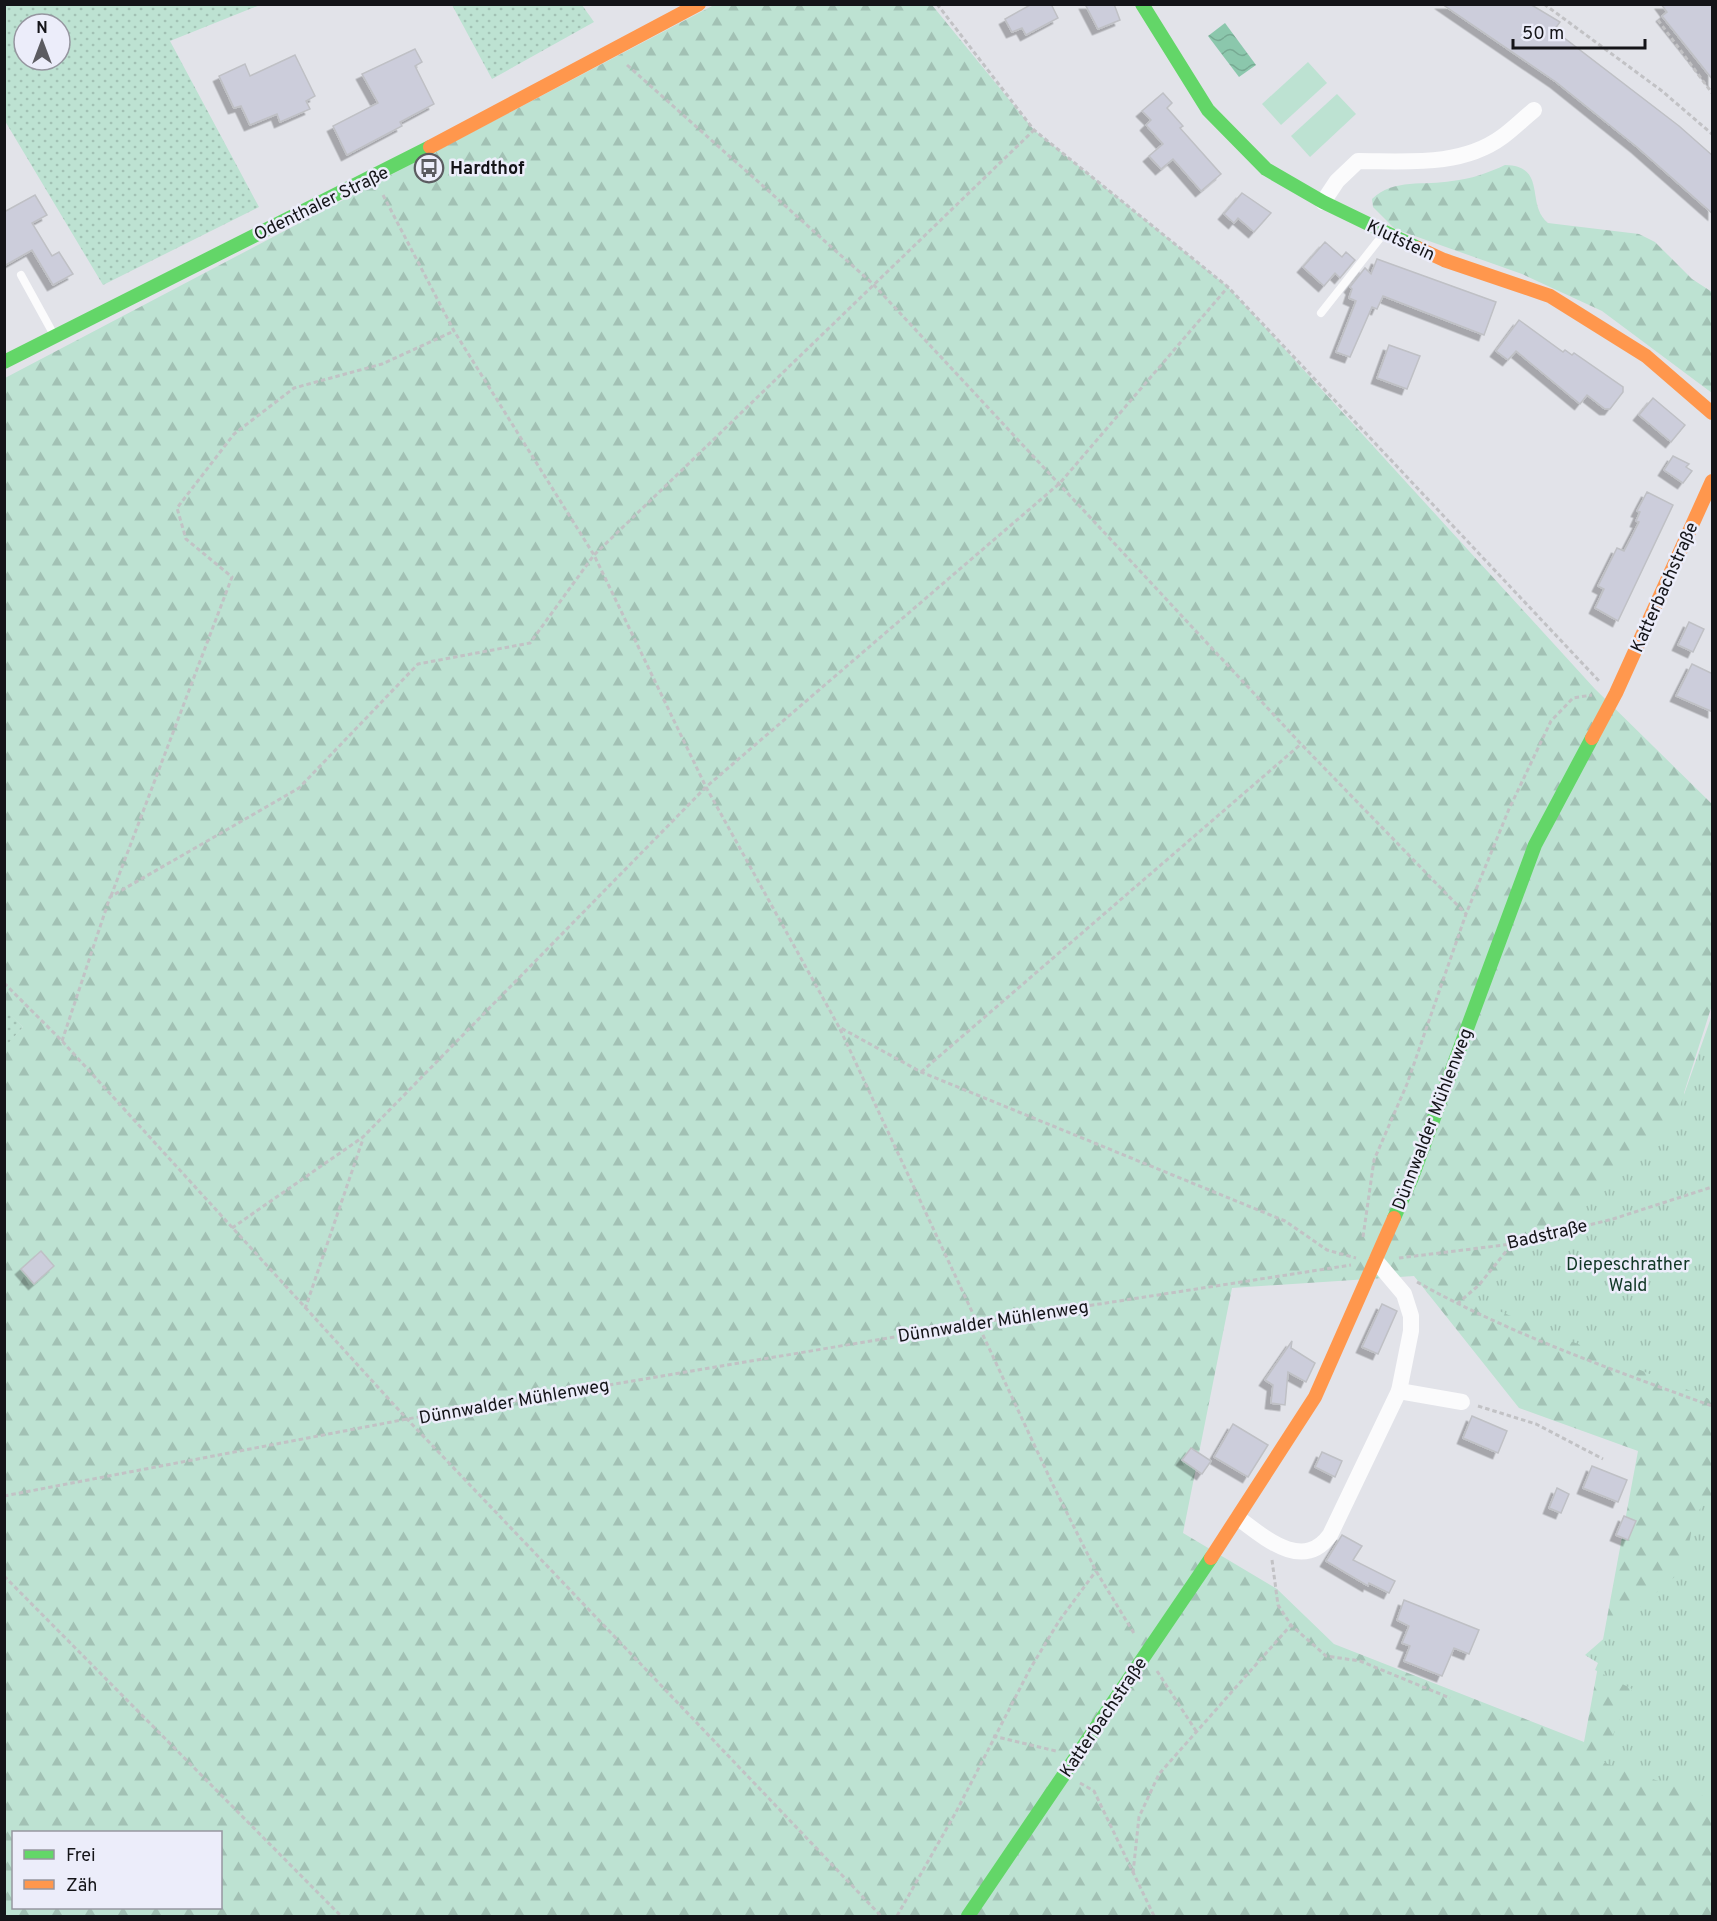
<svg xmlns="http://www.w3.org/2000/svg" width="1717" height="1921" viewBox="0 0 1717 1921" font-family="Overpass,sans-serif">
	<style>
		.grass { fill: url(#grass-dots); fill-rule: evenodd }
		.forest { fill: url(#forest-firs); fill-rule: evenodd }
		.park { fill: url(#park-tufts) }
		.garden { fill: #bde2d2 }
		.water { fill: url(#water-waves) }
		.building { fill: #cccddb; stroke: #bfc0c5; stroke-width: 1.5; filter: url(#shadow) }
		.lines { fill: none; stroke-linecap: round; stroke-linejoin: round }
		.path { stroke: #c2c2c5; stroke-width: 3; stroke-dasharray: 4.5 3; stroke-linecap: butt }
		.lane { stroke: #fbfbfc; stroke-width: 8 }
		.street { stroke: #fbfbfc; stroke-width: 16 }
		.fast { stroke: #63d668; stroke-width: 14 }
		.slow { stroke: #ff974d; stroke-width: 14 }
		.labels { text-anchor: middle; stroke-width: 5; stroke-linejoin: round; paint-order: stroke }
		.poi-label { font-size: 18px; font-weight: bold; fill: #141418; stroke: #ecedfa; text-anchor: start }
		.street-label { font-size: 18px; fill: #141418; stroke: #ecedfa }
		.park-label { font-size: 18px; fill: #123827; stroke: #ecedfa }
	</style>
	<defs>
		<pattern id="grass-dots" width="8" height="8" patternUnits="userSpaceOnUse" patternTransform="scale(1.5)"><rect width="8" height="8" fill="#bde2d2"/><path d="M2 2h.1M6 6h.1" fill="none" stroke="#a2c1b4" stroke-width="1.8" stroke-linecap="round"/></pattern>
		<pattern id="forest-firs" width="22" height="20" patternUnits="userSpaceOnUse" patternTransform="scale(1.5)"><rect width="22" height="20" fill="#bde2d2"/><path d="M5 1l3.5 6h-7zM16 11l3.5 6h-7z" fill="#a2c1b4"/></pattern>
		<pattern id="park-tufts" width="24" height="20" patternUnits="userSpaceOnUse" patternTransform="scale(1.5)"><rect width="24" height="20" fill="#bde2d2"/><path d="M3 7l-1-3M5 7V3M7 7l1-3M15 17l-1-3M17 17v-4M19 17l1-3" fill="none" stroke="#a2c1b4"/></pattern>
		<pattern id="water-waves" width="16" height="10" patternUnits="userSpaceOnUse" patternTransform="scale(1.5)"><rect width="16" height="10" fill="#8bc7ac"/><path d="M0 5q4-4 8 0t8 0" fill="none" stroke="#77aa93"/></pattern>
		<filter id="shadow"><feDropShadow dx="-5.5" dy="5.5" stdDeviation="0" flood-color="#0004"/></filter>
	</defs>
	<rect width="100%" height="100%" fill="#e2e3e9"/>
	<g class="grass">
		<path d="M 5,4 L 260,5 L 170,41 L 259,207 L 103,285 L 5,121 ZM 24,24 L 60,24 L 60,60 L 24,60 Z"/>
		<polygon points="452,5 582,5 594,22 492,79"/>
		<polygon points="5,1009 23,1027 5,1048"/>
	</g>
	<g class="forest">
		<path d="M 714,5 L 932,5 L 1034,130 L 1228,287 L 1595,689 L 1712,804 L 1712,1005 L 1684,1093 L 1712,1199 L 1712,1916 L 5,1916 L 4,1048 L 23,1027 L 4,1009 L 5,378 ZM 1414,1276 L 1519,1408 L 1638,1451 L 1584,1742 L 1334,1644 L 1277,1589 L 1183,1533 L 1232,1288 ZM 14,1832 L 220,1832 L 220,1908 L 14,1908 Z"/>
		<path d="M 1505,165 C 1548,166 1525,204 1548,223 L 1639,234 L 1655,242 L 1692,279 L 1712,292 L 1712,393 L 1602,311 L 1522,274 L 1395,229 L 1373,207 L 1372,199 C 1393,178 1425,186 1452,181 C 1471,179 1488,173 1505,165 Z"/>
	</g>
	<g class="park">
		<polygon points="1712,1015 1712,1400 1470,1299 1674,1123"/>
		<path d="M 1712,1495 L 1712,1799 L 1602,1762 L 1632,1689 L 1595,1670 L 1598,1663 L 1585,1655 L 1686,1567 C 1688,1551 1691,1522 1700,1509 C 1704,1504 1709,1503 1712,1495 Z"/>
	</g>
	<g class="garden">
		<polygon points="1308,62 1327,83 1281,125 1262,104"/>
		<polygon points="1337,94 1356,114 1310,157 1291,136"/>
	</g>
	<polygon class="water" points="1225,23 1256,65 1239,77 1208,36"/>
	<g class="building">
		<polygon points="1032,4 1051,4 1058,18 1026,35 1022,28 1012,32 1005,19"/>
		<polygon points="1085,4 1114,4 1120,20 1098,29"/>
		<polygon points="1442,4 1530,4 1560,22 1554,30 1679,126 1713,156 1713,214 1637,147 1556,82"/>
		<polygon points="1661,4 1713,4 1713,80 1662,16 1667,12"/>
		<polygon points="415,49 422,62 415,66 434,104 400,122 402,126 347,155 333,126 378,103 362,74"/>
		<polygon points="295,55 315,96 306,101 310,109 280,122 277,114 250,125 241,106 234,108 219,76 245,64 250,76"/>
		<polygon points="1163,93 1172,103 1167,108 1183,126 1180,128 1221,174 1201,191 1173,159 1161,169 1149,156 1163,144 1146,125 1151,120 1142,111"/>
		<polygon points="1242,193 1271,213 1254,232 1238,218 1234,223 1224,214"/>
		<polygon points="35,195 47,215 32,223 52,256 59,252 73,274 53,285 32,250 4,266 4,212"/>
		<polygon points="1325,242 1342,257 1346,252 1355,260 1340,278 1335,273 1324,286 1303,267"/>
		<polygon points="1377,259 1496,302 1484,335 1383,296 1377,309 1372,307 1350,357 1336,352 1356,301 1349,298 1352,289 1350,287 1365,268 1371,274"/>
		<polygon points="1519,320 1563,352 1565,350 1572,355 1574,353 1623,387 1623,392 1610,409 1605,409 1587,395 1580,404 1516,351 1508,360 1496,351"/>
		<polygon points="1389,345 1420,356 1407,389 1377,378"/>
		<polygon points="1653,398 1685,425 1671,442 1639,415"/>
		<polygon points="1673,456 1689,464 1686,467 1692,471 1683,483 1664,470"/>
		<polygon points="1647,492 1673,505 1618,621 1595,608 1604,589 1598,586 1617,548 1624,551 1639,522 1636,521 1640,512 1637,511"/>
		<polygon points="1689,622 1704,629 1693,652 1678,645"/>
		<polygon points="1692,664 1713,674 1713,712 1676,696"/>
		<polygon points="41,1251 54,1266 34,1284 21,1269"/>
		<polygon points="1382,1304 1397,1311 1378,1354 1362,1347"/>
		<polygon points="1292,1341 1291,1348 1315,1363 1306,1382 1288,1372 1285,1405 1271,1403 1273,1385 1265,1380"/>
		<polygon points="1472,1416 1507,1431 1498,1453 1463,1438"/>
		<polygon points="1233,1424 1268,1445 1248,1477 1214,1457"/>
		<polygon points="1191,1448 1211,1461 1202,1474 1182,1460"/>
		<polygon points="1322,1452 1342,1461 1335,1477 1315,1467"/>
		<polygon points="1592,1466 1627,1480 1618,1502 1583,1488"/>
		<polygon points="1557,1488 1569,1494 1561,1513 1549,1508"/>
		<polygon points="1624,1516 1636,1521 1628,1540 1616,1535"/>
		<polygon points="1342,1535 1362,1546 1353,1560 1395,1581 1389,1593 1369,1583 1368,1586 1326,1561"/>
		<polygon points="1404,1600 1479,1630 1469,1654 1454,1648 1442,1676 1404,1661 1410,1646 1402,1643 1409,1626 1397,1620"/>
	</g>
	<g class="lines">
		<g class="path">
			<polyline points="937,4 1034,130 1228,287 1599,681"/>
			<polyline points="1544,4 1662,91 1712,134"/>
			<polyline points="1658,20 1712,93"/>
			<polyline points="627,65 873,284 1301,744 1466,914"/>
			<polyline points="383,195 454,331 594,555 706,787 839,1027 921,1072 1285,1221 1327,1250 1356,1258"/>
			<polyline points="111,896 232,577 186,539 177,508 234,434 294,388 382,364 454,331"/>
			<polyline points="4,983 62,1041 407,1419 881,1916"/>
			<polyline points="840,1029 1053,1485 1096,1571 1135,1635"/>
			<polyline points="62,1041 110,897 299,788 418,664 530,643 594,555 1034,130"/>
			<polyline points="921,1072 1301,744"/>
			<polyline points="232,1228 363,1137 706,787 1060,483 1228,287"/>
			<polyline points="1363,1237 1374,1160 1407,1084 1466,914 1509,809 1551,721 1573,698 1592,695"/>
			<polyline points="1399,1258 1512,1244 1613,1219 1712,1187"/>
			<path d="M 1417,1282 C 1510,1334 1613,1370 1712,1406"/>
			<polyline points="1457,1304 1479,1285 1512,1244"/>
			<polyline points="305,1309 363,1139"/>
			<polyline points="1478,1406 1536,1424 1603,1459"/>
			<polyline points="4,1496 407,1419 977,1323 1351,1265"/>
			<polyline points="1272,1560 1278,1605 1291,1625 1326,1656 1360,1661 1450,1698"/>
			<polyline points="4,1576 341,1916"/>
			<polyline points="1157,1671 1196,1731"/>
			<polyline points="993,1736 1056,1751"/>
			<polyline points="1080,1783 1094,1791 1154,1916"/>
			<polyline points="1133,1873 1139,1817 1159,1774 1291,1625"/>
			<polyline points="897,1916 956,1812 1030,1669 1059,1621 1096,1571"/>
		</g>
		<g class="lane">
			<polyline points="21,275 54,335"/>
			<polyline points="1321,313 1385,232"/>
		</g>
		<g class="street">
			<path d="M 1323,202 L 1337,181 L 1358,161 C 1406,161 1461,167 1502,137 C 1513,129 1523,119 1534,110"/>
			<polyline points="1399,1391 1462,1402"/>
			<path d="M 1238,1518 C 1265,1538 1303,1572 1330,1535 L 1399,1391 L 1411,1331 L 1411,1316 L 1404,1294 L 1376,1261"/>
		</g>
		<g class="fast">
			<polyline points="1142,4 1208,110 1266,169 1323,202 1418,248"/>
			<polyline points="4,362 430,147"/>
			<polyline points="1394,1218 1411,1180 1535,845 1592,738"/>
			<polyline points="968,1916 1211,1558"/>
		</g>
		<g class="slow">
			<polyline points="430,147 699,4"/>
			<polyline points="1418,248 1444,260 1550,296 1646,356 1712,413"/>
			<polyline points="1592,738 1616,693 1712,481"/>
			<polyline points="1211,1558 1315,1397 1394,1218"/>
		</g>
	</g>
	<defs>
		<g id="bus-ring" transform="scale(1.5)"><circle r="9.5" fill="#ecedfa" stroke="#5c5c61" stroke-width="1.5"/><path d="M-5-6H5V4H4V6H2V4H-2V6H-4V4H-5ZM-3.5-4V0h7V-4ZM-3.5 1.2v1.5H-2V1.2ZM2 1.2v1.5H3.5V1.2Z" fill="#5c5c61"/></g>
	</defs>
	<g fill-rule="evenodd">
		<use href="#bus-ring" x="429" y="168"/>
	</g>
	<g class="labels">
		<g class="poi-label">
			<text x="450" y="174">Hardthof</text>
		</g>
		<g class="street-label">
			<text transform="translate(321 203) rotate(-26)" y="6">Odenthaler Straße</text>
			<text transform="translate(1401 240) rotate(25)" y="6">Klutstein</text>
			<text transform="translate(1664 587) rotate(-66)" y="6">Katterbachstraße</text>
			<text transform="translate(1432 1119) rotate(-69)" y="6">Dünnwalder Mühlenweg</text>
			<text transform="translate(1547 1234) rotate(-13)" y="6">Badstraße</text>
			<text transform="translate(993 1321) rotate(-9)" y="6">Dünnwalder Mühlenweg</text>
			<text transform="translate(514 1401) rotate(-10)" y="6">Dünnwalder Mühlenweg</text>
			<text transform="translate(1103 1717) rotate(-56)" y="6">Katterbachstraße</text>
		</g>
		<g class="park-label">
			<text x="1628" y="1270">Diepeschrather<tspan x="1628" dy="21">Wald</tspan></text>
		</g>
	</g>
	<rect width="1717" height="1921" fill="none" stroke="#141418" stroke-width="12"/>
	<rect x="12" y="1831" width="210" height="78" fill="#ecedfa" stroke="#9696a0" stroke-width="1.5"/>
	<rect x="24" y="1850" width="30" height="9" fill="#63d668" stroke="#9696a0" stroke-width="1.5"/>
	<text x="66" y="1861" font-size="18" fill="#141418">Frei</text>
	<rect x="24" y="1880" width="30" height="9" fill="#ff974d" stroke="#9696a0" stroke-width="1.5"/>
	<text x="66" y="1891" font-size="18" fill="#141418">Zäh</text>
	<g transform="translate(42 42)"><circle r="28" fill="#ecedfa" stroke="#9696a0" stroke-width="1.5"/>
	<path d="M0-4.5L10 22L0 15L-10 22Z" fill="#5c5c61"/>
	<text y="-9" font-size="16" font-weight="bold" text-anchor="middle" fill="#141418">N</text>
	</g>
	<path d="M1513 39v9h132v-9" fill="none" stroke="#141418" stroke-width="3"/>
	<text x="1522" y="39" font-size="18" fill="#141418" stroke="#ecedfa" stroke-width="4.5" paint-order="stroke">50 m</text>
</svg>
